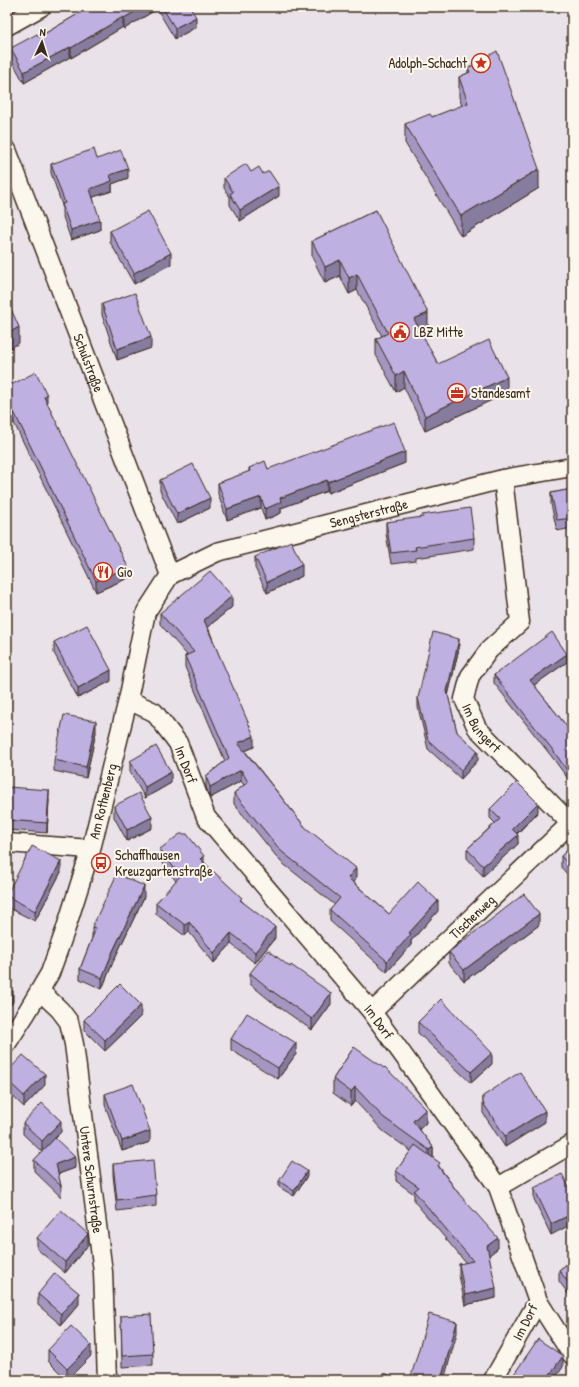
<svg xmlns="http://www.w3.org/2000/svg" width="579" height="1387" viewBox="0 0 579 1387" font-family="'Patrick Hand',sans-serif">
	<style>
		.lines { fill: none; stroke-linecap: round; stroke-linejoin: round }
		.street-casing { stroke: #3b2a1e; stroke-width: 21 }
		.street { stroke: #fbf7ec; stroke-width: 18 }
		.wall { fill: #a397c2; stroke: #3b2a1e }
		.shaded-wall { fill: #857b9e; stroke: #3b2a1e }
		.building { fill: #beb0e1; stroke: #3b2a1e }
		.labels { text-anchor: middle; stroke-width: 4; stroke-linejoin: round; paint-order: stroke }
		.poi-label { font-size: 14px; fill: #3b2a1e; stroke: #fbf7ec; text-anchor: start }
		.street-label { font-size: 14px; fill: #3b2a1e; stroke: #fbf7ec }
	</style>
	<rect width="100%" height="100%" fill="#e9e2e9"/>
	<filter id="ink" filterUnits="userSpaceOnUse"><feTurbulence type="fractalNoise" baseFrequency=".025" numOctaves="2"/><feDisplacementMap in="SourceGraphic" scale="8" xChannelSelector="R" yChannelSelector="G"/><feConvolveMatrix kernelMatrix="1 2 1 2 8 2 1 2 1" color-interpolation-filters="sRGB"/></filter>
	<g filter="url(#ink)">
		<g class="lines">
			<g class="street-casing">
				<g id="street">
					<polyline points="7,26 41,7"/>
					<path id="s1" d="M 7,150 L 170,575"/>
					<path id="s2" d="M 503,479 L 520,622 L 489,650 L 470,676 L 464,699 L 477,728 L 571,824"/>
					<path id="s3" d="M 170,575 L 217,552 L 503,479 L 572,467"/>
					<path id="s4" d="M 128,700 L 154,712 L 178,743 L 206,817 L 372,1012 L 498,1187 L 538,1301 L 493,1380"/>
					<polyline points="7,843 91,849"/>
					<path id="s5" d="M 40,991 L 60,1010 L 69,1022 L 74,1044 L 103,1272 L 107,1380"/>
					<path id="s6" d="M 372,1012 L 572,822"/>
					<path id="s7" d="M 7,1043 L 27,1012 L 50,973 L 65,931 L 91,849 L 128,700 L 146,612 L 170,575"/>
					<polyline points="498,1187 572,1144"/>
					<polyline points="538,1301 572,1355"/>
				</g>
			</g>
			<use href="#street" class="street"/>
		</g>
		<g class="wall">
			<polygon points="90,7 190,7 196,27 175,39 157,9 124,29 123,27 71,58 70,57 24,83 11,59 11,48 39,37"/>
			<polygon points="468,68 539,188 461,236 405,143 405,124 432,117 462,106 459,97 459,77 468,73"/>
			<polygon points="51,164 128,178 112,184 112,191 93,197 100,230 71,240 62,214 62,205 51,173"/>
			<polygon points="251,172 279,196 240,221 230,205 230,197 224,188 224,178"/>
			<polygon points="376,210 428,329 421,332 438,364 507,393 425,431 404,387 396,392 376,355 376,339 382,336 357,290 349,294 340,276 325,283 312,257 312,241"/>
			<polygon points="110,231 171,264 134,284 110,242"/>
			<polygon points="102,304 151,348 117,360 102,315"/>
			<polygon points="7,387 47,403 128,578 96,592 14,423 7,426"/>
			<polygon points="405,463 328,493 327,491 281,508 281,513 265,520 261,508 227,520 218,494 218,483 249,472 249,468 268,469"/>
			<polygon points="160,480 210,508 177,524 160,491"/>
			<polygon points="572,489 572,528 557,531 551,504 551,493"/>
			<polygon points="386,522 474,538 474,549 416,558 416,561 391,564 386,533"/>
			<polygon points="255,557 302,576 267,593 255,568"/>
			<polygon points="232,607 208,627 254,747 245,751 305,827 356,879 353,882 389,914 438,911 411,941 411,945 387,972 330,921 330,910 335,905 281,862 234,804 234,793 244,785 241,781 210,798 206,787 206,776 225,761 185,667 185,656 187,655 160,624 160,613"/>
			<polygon points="54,642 111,681 78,698 54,653"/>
			<polygon points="459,648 448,696 457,732 478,760 461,779 428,749 418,707 418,698"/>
			<polygon points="567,662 534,685 572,733 569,780 552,757 494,683 494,675"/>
			<polygon points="96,732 86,778 54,771 54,760"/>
			<polygon points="130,761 171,783 145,798 130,772"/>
			<polygon points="7,787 49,800 47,833 7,830"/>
			<polygon points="114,806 152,828 127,841 114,817"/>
			<polygon points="490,809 538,812 517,834 518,844 483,876 467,858 467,849 495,823 490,818"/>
			<polygon points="572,846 572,880 561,867 561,856"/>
			<polygon points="160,849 204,862 242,901 275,938 255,963 231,944 214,963 189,932 185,936 156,914 156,903 176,881 160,860"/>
			<polygon points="61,872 35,921 7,907 7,894"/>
			<polygon points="144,897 113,962 102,989 80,979 80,969 92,938 92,927"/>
			<polygon points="539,925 464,981 449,963 449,952"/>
			<polygon points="250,973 331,1004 312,1030 272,1002 250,984"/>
			<polygon points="141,1016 105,1051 84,1030 84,1020"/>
			<polygon points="418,1022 492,1064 471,1083 418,1033"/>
			<polygon points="231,1039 296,1054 278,1079 231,1050"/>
			<polygon points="354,1047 426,1123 419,1129 433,1147 433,1158 498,1248 489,1255 496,1298 465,1305 459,1275 459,1264 466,1263 414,1201 414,1194 396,1181 396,1171 411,1151 383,1131 355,1101 351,1106 333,1093 333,1079"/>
			<polygon points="7,1072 45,1085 24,1107 7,1091"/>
			<polygon points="105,1094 150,1142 122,1151 105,1105"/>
			<polygon points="483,1096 545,1122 505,1147 483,1113"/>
			<polygon points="23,1123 61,1132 55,1138 75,1168 58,1174 61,1186 61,1197 34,1171 34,1160 42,1152 23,1134"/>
			<polygon points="113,1164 156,1195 156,1206 117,1211 113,1175"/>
			<polygon points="307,1176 294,1196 279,1187 279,1181"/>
			<polygon points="534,1188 572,1193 551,1235 534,1199"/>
			<polygon points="37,1238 88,1245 65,1273 37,1249"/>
			<polygon points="572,1260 572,1299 559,1281 559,1270"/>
			<polygon points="38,1294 79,1304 61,1325 38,1305"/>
			<polygon points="121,1316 153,1354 153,1365 122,1367"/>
			<polygon points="48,1350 91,1356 67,1380 48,1361"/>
		</g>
		<g class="shaded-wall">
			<polygon points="143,7 157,7 157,9 124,29 124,18"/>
			<polygon points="123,17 123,27 71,58 71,48"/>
			<polygon points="196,17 196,27 175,39 175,28"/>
			<polygon points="70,47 70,57 24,83 24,72"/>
			<polygon points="128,169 128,178 112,184 112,191 90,198 90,189 110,175"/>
			<polygon points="539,169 539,188 461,236 461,216"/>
			<polygon points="279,186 279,196 240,221 240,210"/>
			<polygon points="100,220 100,230 71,240 71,230"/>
			<polygon points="171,253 171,264 134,284 134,273"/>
			<polygon points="340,260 340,276 325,283 325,267"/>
			<polygon points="357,274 357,290 349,294 349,278"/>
			<polygon points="428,313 428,329 414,335 414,319"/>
			<polygon points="19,327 19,343 7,350 7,334"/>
			<polygon points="151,337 151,348 117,360 117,349"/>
			<polygon points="404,371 404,387 396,392 396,376"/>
			<polygon points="507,377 507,393 425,431 425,416"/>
			<polygon points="47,395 47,406 44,397"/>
			<polygon points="14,412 14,423 7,426 7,415"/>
			<polygon points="405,452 405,463 328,493 328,482"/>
			<polygon points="327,480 327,491 281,508 281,513 265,520 265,509 280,498"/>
			<polygon points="261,497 261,508 227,520 227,509"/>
			<polygon points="210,498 210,508 177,524 177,514"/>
			<polygon points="302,565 302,576 267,593 267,582"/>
			<polygon points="128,567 128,578 96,592 96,581"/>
			<polygon points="232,596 232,607 204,630 204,620"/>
			<polygon points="459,639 459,648 447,700 447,691"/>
			<polygon points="567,654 567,662 530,688 530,680"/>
			<polygon points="111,670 111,681 78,698 78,688"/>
			<polygon points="96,721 96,732 86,778 86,767"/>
			<polygon points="254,736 254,747 238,754 238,743"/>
			<polygon points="478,751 478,760 461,779 461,770"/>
			<polygon points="241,770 241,781 210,798 210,787"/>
			<polygon points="572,770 572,778 569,780 569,773"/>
			<polygon points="171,772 171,783 145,798 145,787"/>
			<polygon points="49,790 49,800 47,833 47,823"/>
			<polygon points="538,803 538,812 512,838 512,829"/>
			<polygon points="152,817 152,828 127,841 127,830"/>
			<polygon points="518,835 518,844 483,876 483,866"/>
			<polygon points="204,856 204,866 200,859"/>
			<polygon points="61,861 61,872 35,921 35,911"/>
			<polygon points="356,868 356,879 348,888 348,878"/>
			<polygon points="144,886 144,897 113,962 102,989 102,978 113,951"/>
			<polygon points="438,901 438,911 411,941 411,945 387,972 387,961 409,933"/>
			<polygon points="539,914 539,925 464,981 464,970"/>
			<polygon points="189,922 189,932 185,936 185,925"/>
			<polygon points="275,927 275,938 255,963 255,952"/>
			<polygon points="231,933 231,944 214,963 214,953"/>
			<polygon points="13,991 13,1002 7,1010 7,999"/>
			<polygon points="331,993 331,1004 312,1030 312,1019"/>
			<polygon points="141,1005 141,1016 105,1051 105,1040"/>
			<polygon points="296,1043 296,1054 278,1079 278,1068"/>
			<polygon points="492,1053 492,1064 471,1083 471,1072"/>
			<polygon points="45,1074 45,1085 24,1107 24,1096"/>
			<polygon points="355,1087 355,1101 351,1106 351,1092"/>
			<polygon points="426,1109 426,1123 413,1135 413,1121"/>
			<polygon points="545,1111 545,1122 505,1147 505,1136"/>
			<polygon points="61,1121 61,1132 42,1152 42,1141"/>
			<polygon points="150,1131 150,1142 122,1151 122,1141"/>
			<polygon points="433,1147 433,1161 429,1164 429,1150"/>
			<polygon points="75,1157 75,1168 56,1175 56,1164"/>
			<polygon points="307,1171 307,1176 294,1196 294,1191"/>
			<polygon points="572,1214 572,1224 551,1235 551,1224"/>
			<polygon points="88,1234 88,1245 65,1273 65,1262"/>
			<polygon points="498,1238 498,1248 487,1257 487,1246"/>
			<polygon points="496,1288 496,1298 465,1305 465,1295"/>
			<polygon points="79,1293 79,1304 61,1325 61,1314"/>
			<polygon points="457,1322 457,1333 444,1380 441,1380"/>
			<polygon points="91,1345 91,1356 67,1380 67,1369"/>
			<polygon points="563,1356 563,1367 554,1380 546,1380"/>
		</g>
		<g class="building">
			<polygon points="90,7 143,7 124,18 123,17 71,48 70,47 24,72 11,48 37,34 39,37"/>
			<polygon points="162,7 190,7 196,17 175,28"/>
			<polygon points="497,51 539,169 461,216 405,124 430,114 432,117 468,103 459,77 470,72 468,68"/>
			<polygon points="94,149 97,159 121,150 128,169 110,175 112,181 90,189 100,220 71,230 62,204 65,203 51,164"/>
			<polygon points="246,164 251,172 259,167 263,174 269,171 279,186 240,210 230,194 233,192 224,178"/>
			<polygon points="376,210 428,313 414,319 438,364 489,340 507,377 425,416 404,371 396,376 376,339 388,333 357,274 349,278 340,260 325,267 312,241"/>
			<polygon points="148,211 171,253 134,273 110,231"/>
			<polygon points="135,293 151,337 117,349 102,304"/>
			<polygon points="7,300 19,327 7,334"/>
			<polygon points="36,372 47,395 44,397 128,567 96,581 14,412 7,415 7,387"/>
			<polygon points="394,422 405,452 328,482 327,480 280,498 281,502 265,509 261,497 227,509 218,483 250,471 249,468 265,461 268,469"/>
			<polygon points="193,464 210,498 177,514 160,480"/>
			<polygon points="572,489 572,518 557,520 551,493"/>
			<polygon points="470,508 474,538 415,547 416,550 391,553 386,522 423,517 422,515"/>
			<polygon points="291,541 302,565 267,582 255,557"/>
			<polygon points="210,571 232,596 204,620 254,736 238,743 305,827 356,868 348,878 389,914 418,882 438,901 409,933 411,934 387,961 330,910 340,898 281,851 234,793 248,782 241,770 210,787 206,776 229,758 185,656 194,652 160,613"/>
			<polygon points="87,625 111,670 78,688 54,642"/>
			<polygon points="433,632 459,639 447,691 457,732 478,751 461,770 428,740 418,698"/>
			<polygon points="552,632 567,654 530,680 572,733 572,770 569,773 552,749 494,675"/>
			<polygon points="64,715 96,721 86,767 54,760"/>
			<polygon points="156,746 171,772 145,787 130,761"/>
			<polygon points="517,782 538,803 512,829 518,835 483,866 467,849 500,819 490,809"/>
			<polygon points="7,787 49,790 47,823 7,820"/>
			<polygon points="139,793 152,817 127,830 114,806"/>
			<polygon points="180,834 187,834 204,856 200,859 242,898 240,900 275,927 255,952 231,933 214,953 189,922 185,925 156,903 180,876 160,849"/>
			<polygon points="32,846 61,861 35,911 7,896 7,894"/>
			<polygon points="572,846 572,869 561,856"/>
			<polygon points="117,874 144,886 113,951 102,978 80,969 96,928 92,927"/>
			<polygon points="524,894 539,914 464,970 449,952"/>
			<polygon points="268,950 290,967 291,965 331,993 312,1019 272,991 250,973"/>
			<polygon points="120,984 141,1005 105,1040 84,1020"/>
			<polygon points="7,987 13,991 7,999"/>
			<polygon points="441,999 492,1053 471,1072 418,1022"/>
			<polygon points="247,1013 296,1043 278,1068 231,1039"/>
			<polygon points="354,1047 384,1068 385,1067 426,1109 413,1121 433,1147 429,1150 383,1117 355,1087 351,1092 333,1079"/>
			<polygon points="23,1055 45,1074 24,1096 7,1080 7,1072"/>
			<polygon points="520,1072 545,1111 505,1136 483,1103 483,1096"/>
			<polygon points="133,1084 150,1131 122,1141 105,1094"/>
			<polygon points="42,1103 61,1121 42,1141 23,1123"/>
			<polygon points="55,1138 75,1157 56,1164 61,1186 34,1160"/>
			<polygon points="415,1145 440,1163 438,1166 459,1194 498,1238 487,1246 496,1288 465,1295 459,1264 473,1261 414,1191 419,1187 396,1171"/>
			<polygon points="153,1160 156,1195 117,1200 113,1164"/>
			<polygon points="292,1161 307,1171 294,1191 279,1181"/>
			<polygon points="562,1174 572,1193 572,1214 551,1224 534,1188"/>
			<polygon points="61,1210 88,1234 65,1262 37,1238"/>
			<polygon points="572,1260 572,1288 559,1270"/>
			<polygon points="55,1273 79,1293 61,1314 38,1294"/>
			<polygon points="151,1314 153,1354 122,1356 121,1316"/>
			<polygon points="429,1314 457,1322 441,1380 410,1380"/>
			<polygon points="71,1326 91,1345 67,1369 48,1350"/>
			<polygon points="538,1339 563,1356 546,1380 510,1380"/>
			<polygon points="385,1373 399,1380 380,1380"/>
		</g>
	</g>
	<defs>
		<g id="sight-ring" transform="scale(1)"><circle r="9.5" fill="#fbf7ec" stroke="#c8321e" stroke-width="1.5"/><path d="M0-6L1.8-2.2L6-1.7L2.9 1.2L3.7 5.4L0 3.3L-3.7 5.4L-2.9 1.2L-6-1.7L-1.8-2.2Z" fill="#c8321e"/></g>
		<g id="civic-ring" transform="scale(1)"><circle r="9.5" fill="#fbf7ec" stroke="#c8321e" stroke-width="1.5"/><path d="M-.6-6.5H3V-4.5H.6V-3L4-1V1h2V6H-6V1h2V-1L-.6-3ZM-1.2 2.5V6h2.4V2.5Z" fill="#c8321e"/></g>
		<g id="office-ring" transform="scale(1)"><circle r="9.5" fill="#fbf7ec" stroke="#c8321e" stroke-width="1.5"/><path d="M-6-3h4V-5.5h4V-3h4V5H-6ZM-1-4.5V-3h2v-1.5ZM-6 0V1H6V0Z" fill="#c8321e"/></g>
		<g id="restaurant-ring" transform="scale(1)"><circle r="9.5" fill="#fbf7ec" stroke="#c8321e" stroke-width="1.5"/><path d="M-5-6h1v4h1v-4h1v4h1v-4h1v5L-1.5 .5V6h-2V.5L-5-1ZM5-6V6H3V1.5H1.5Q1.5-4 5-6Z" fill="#c8321e"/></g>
		<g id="bus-ring" transform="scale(1)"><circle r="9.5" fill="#fbf7ec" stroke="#c8321e" stroke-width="1.5"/><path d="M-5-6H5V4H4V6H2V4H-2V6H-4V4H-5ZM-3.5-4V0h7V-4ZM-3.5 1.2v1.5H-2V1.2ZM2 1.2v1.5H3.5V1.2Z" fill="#c8321e"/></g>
	</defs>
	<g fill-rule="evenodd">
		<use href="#sight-ring" x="481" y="63"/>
		<use href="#civic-ring" x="400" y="332"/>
		<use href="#office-ring" x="457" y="393"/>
		<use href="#restaurant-ring" x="103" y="572"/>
		<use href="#bus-ring" x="101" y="863"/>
	</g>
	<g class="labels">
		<g class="poi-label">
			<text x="467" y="68" text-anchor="end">Adolph-Schacht</text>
			<text x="414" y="337">LBZ Mitte</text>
			<text x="471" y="398">Standesamt</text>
			<text x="117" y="577">Gio</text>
			<text x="115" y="860">Schaffhausen<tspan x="115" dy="16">Kreuzgartenstraße</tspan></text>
		</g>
		<g class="street-label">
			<text dy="5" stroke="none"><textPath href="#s1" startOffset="228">Schulstraße</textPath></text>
			<text dy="5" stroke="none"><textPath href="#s3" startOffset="209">Sengsterstraße</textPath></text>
			<text dy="5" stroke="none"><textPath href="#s2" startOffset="276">Im Bungert</textPath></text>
			<text dy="5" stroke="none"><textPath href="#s4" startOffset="91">Im Dorf</textPath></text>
			<text dy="5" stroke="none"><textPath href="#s7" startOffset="262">Am Rothenberg</textPath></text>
			<text dy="5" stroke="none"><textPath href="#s6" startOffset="138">Tischenweg</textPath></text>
			<text dy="5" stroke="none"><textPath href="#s4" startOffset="415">Im Dorf</textPath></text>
			<text dy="5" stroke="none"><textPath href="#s5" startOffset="202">Untere Schurnstraße</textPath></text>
			<text transform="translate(525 1322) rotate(-63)" y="5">Im Dorf</text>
		</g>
	</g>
	<rect width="579" height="1387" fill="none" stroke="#fbf7ec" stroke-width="24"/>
	<rect x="12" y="12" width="555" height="1363" fill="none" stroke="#3b2a1e" stroke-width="1.5" filter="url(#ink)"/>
	<g transform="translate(42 42) rotate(4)" stroke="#fbf7ec" stroke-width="3" paint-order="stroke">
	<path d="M0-3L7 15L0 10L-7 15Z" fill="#3b2a1e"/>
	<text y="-6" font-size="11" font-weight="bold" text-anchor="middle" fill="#3b2a1e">N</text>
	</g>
</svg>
